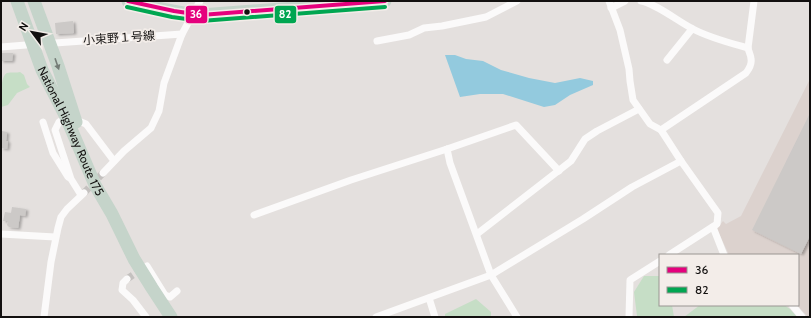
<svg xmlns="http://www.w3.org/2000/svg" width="811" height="318" viewBox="0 0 811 318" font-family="Cabin,'Noto Sans JP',sans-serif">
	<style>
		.built { fill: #dcd2ce }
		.green { fill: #c6dec6 }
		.water { fill: #93cade }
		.building { fill: #ccc9c7; filter: url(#shadow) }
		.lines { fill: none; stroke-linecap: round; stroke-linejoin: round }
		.street-tunnel { stroke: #c4c1bf; stroke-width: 7; stroke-dasharray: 7 3.5; stroke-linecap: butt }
		.street { stroke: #fbfafa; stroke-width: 7 }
		.highway { stroke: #c5d4ca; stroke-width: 13 }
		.bus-1-casing { stroke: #f3ede9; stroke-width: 7 }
		.bus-2-casing { stroke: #f3ede9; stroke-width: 7 }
		.bus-1 { stroke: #e5007d; stroke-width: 4 }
		.bus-2 { stroke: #00a651; stroke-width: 4 }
		.oneway { fill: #747c76 }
		.bus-dot { fill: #12100f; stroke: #f3ede9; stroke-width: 1.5 }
		.labels { text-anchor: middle; stroke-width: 3.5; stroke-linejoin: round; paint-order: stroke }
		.street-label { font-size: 12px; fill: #12100f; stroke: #f3ede9 }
		.line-badge { stroke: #f3ede9; stroke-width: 1.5 }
		.badge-label { font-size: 11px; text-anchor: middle; font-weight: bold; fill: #fff }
	</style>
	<defs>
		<filter id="shadow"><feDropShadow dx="2.5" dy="1.5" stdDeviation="1" flood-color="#0004"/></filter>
	</defs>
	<rect width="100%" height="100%" fill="#e4e0de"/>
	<polygon class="built" points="810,79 810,317 808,317 797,305 798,305 798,255 729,255 717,229 723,221 726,224 741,216"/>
	<g class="green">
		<path d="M 20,72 L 24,75 L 27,84 L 30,87 L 17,93 L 8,105 L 1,107 C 1,99 0,76 7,73 C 11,72 17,73 20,72 Z"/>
		<polygon points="644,276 660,276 660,305 672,305 674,317 637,317 637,316 634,292"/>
		<polygon points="476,299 491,312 491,317 445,317 445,314"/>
		<polygon points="700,305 784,305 790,309 797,317 684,317"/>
	</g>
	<polygon class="water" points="445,55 455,55 466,59 483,61 501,70 529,78 555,83 580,78 593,81 593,85 570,95 555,105 544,107 503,94 480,94 460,97"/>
	<g class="building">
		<polygon points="73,21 74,33 56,34 55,23"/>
		<polygon points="1,53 13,53 12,61 1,61"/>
		<polygon points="810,113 810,236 801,254 752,230"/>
		<polygon points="2,131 7,132 6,141 8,141 7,149 1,148 1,132 2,133"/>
		<polygon points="12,207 26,209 25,216 20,215 18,228 9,227 7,225 8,221 3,221 5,212 11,213"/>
	</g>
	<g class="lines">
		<g class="street-tunnel">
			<polyline points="84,193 103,173"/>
			<polyline points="127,279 143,268"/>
		</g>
		<g class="street">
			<polyline points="609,1 620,30 629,69 630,81 633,100 650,124 661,130 681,161 718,213 717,224 669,255"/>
			<path d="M 641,1 C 655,3 679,22 693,29 C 710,38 730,43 748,48"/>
			<polyline points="611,8 625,1"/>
			<polyline points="377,41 409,35 424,28 442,26 486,17 517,1"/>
			<polyline points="55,43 182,34"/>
			<polyline points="1,47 26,45"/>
			<polyline points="667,60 692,29"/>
			<polyline points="66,117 59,122 55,130 71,179 81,195"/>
			<polyline points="74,119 86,124 114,161"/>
			<polyline points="43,122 53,153 68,177"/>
			<path d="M 661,130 L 746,73 C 749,69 752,64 751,59 C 751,55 749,53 748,48 L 754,1"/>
			<polyline points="447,149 450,163 491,275 517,317"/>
			<polyline points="103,173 124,151 151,128 159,111 164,83 182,34 200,1"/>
			<polyline points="254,215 351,180 447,149 516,125 559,171"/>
			<polyline points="713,227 724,255"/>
			<polyline points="1,234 55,237"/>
			<polyline points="477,234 571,161 585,139 597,131 639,109"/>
			<polyline points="147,266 165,295 170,297 177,291"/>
			<polyline points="127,279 123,283 122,290 133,300 146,317"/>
			<polyline points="429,298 435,317"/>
			<polyline points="792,305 802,317"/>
			<polyline points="44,317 51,262 58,228 61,217 67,209 84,193"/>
			<polyline points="376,317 491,275 583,219 632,187 681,161"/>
			<polyline points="629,317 630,280 660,261"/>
		</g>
		<g class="highway">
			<path id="s1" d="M 17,1 L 42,70 L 66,117 L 95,185 L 112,214 L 134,259 L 152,288 L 171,317"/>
			<polyline points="34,1 58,66 76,122"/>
			<path d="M 128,1 C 153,7 176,13 201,15 L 385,1"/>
		</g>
		<g class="bus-1-casing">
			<polyline id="bus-1" points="128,1 174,11 201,15 385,1"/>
		</g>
		<g class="bus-2-casing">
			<polyline id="bus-2" points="127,7 172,17 201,21 385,7"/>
		</g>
		<use href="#bus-1" class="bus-1"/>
		<use href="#bus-2" class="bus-2"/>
	</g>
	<defs><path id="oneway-solid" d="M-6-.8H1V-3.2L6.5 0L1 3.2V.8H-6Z"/></defs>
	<use class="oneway" href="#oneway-solid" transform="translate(57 64) rotate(71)"/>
	<circle class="bus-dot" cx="247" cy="12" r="3.5"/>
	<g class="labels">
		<g class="street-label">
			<text transform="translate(119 38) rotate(-4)" y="4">小束野１号線</text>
			<text dy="4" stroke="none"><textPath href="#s1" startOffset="141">National Highway Route 175</textPath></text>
		</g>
	</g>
	<g class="line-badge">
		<rect x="185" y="5" width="23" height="19" rx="4" fill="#e5007d"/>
		<rect x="274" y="5" width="23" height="19" rx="4" fill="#00a651"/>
	</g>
	<g class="badge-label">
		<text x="196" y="18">36</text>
		<text x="285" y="18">82</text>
	</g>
	<rect width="811" height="318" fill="none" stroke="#12100f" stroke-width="4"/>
	<rect x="659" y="254" width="140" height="52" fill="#f3ede9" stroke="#999592"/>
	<rect x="667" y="267" width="20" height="6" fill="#e5007d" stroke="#999592"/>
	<text x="695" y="274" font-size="12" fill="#12100f">36</text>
	<rect x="667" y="287" width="20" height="6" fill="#00a651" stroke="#999592"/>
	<text x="695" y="294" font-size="12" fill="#12100f">82</text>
	<g transform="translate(32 32) rotate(302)" stroke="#f3ede9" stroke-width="3" paint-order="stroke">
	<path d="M0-3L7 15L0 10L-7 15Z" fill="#12100f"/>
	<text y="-6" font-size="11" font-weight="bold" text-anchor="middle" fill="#12100f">N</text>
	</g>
</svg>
